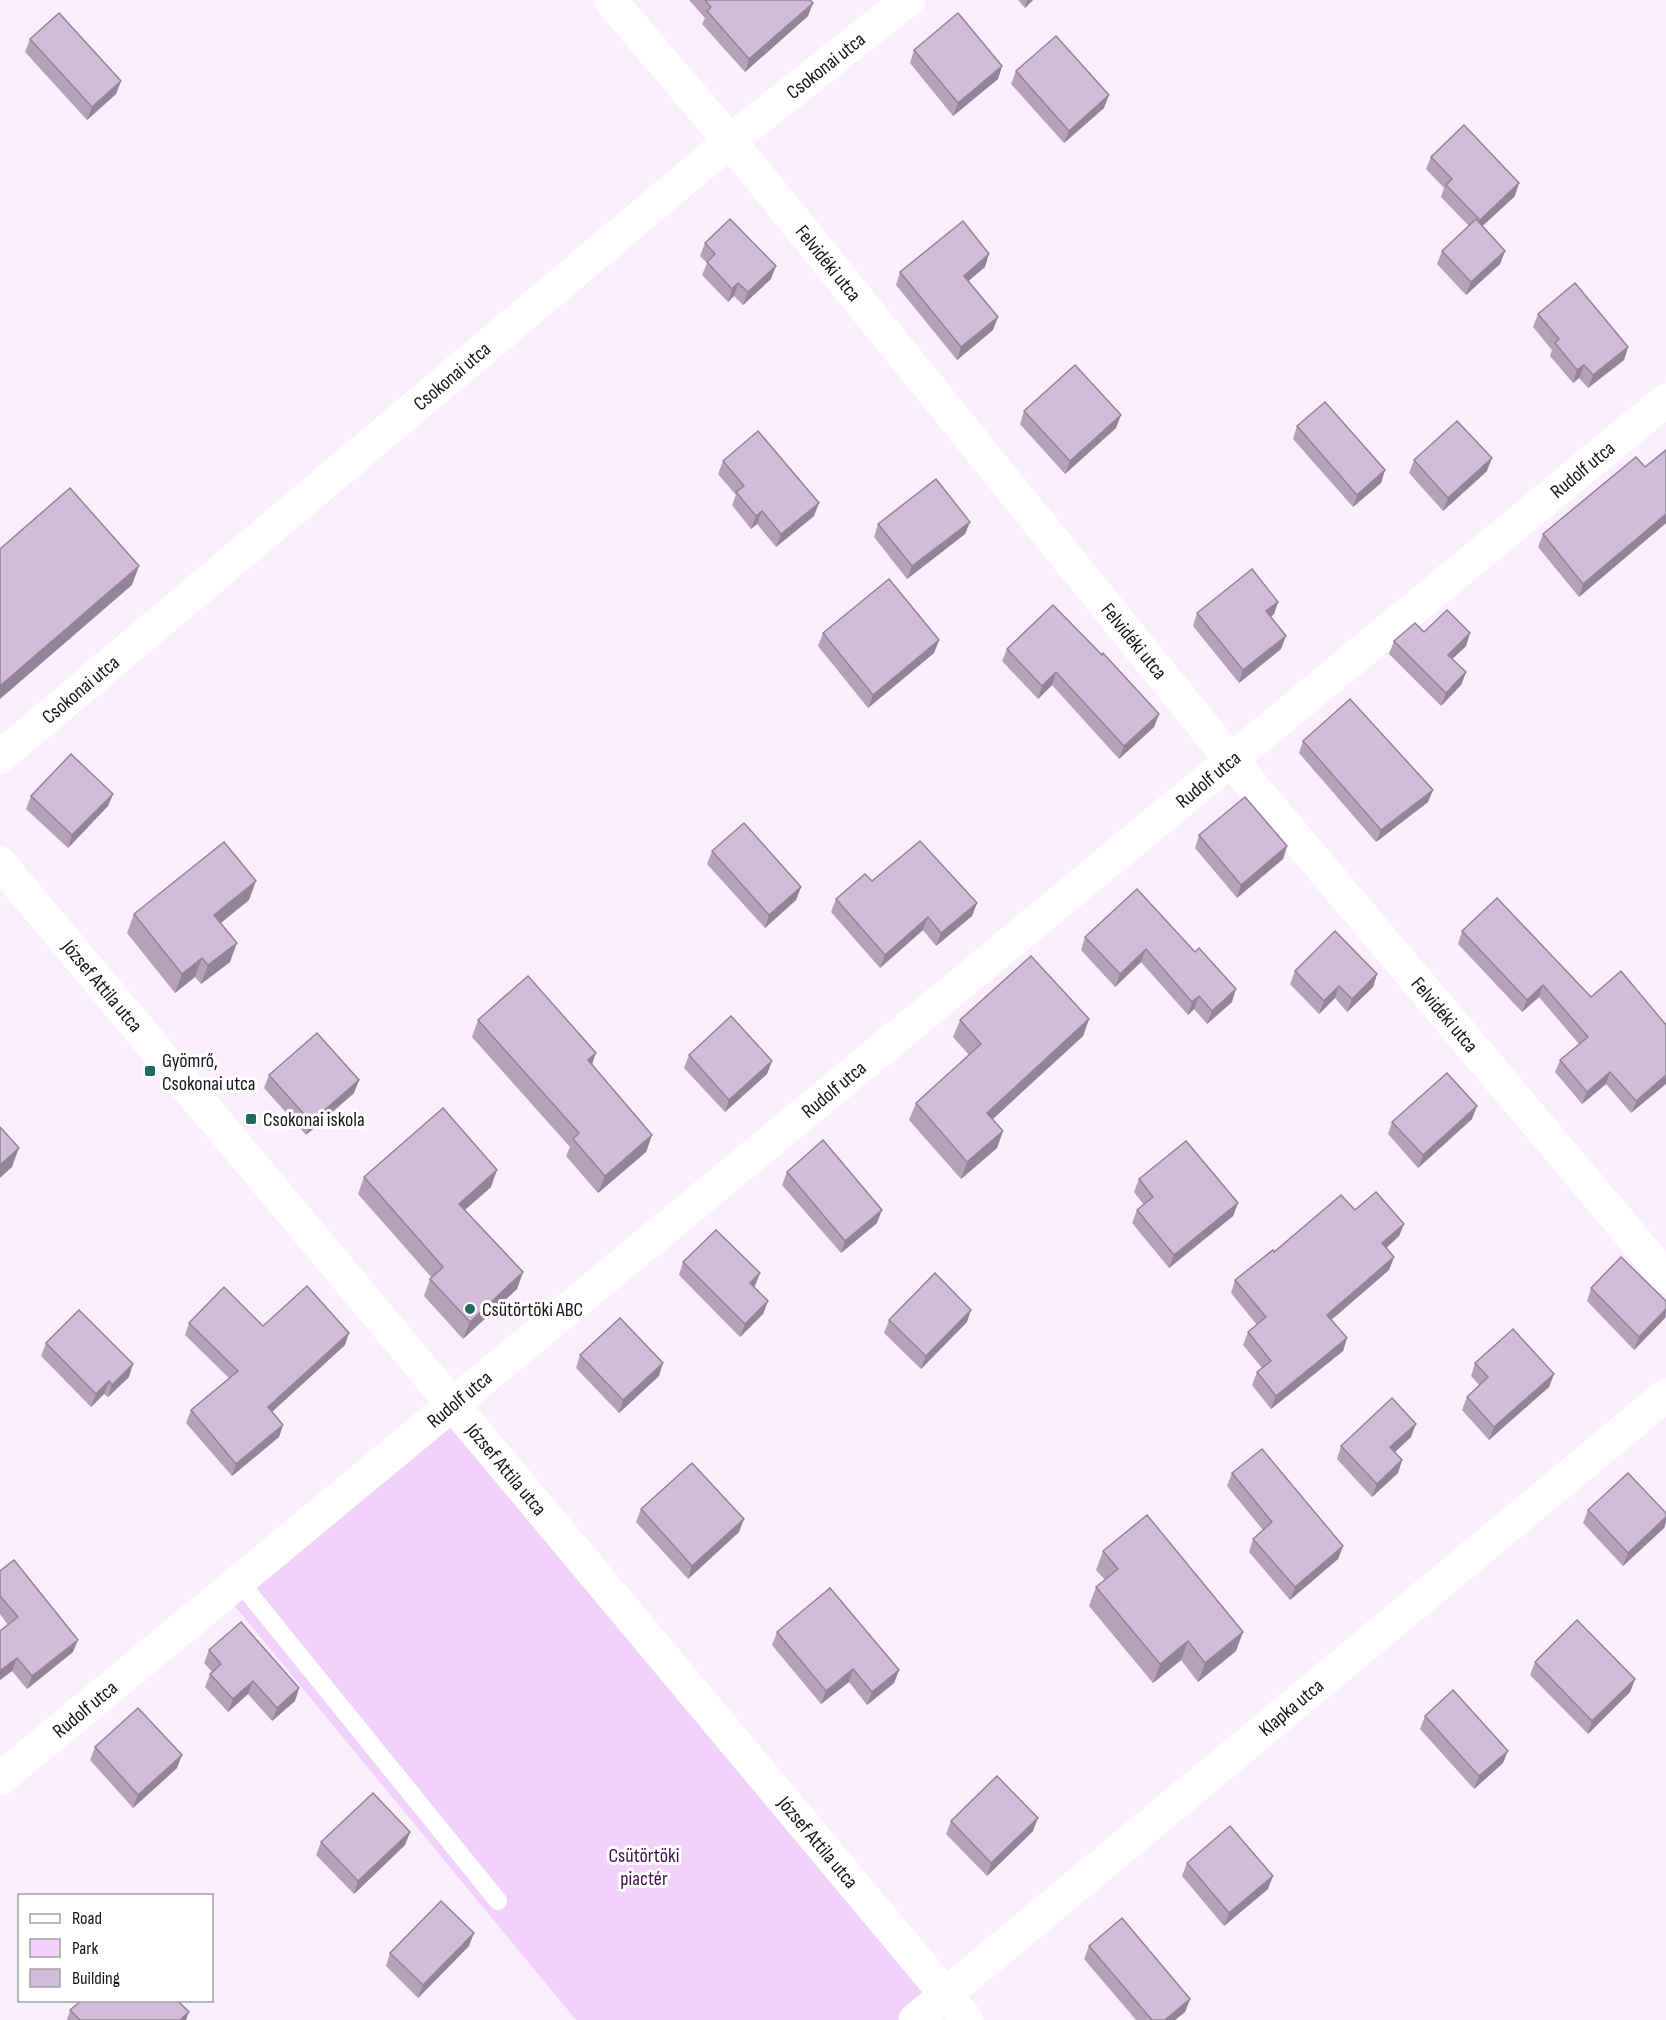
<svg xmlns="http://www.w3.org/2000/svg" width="1666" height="2020" viewBox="0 0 1666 2020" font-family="'Sofia Sans Condensed',sans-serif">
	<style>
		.green { fill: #f1d2fa }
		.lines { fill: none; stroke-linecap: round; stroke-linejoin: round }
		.service { stroke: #fff; stroke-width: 18 }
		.minor { stroke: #fff; stroke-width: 33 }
		.wall { fill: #b5a2ba }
		.shaded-wall { fill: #938497 }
		.building { fill: #d2bcd8; stroke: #938497; stroke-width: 1.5 }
		.poi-dot { fill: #216a61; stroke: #fff; stroke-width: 2 }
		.labels { text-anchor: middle; stroke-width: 6; stroke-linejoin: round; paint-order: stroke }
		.street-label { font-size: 20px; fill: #1a121c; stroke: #fff }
		.poi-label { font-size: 20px; fill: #1a121c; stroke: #fff; text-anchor: start }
		.park-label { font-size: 20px; fill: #420f4e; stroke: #fff }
	</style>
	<rect width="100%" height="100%" fill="#fbeeff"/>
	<polygon class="green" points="451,1405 946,1995 915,2020 576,2020 224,1593"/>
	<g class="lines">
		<polyline class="service" points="239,1581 498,1901"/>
		<g class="minor">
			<path id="s1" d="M 610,0 L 730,141 L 1230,759 L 1666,1277"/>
			<path id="s2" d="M 0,757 L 730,141 L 908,0"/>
			<path id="s3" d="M 0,863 L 967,2020"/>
			<path id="s4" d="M 0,1779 L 1666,400"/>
			<path id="s5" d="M 915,2020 L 1666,1395"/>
		</g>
	</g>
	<g class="wall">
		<polygon points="689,0 810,0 808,16 745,72 702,24 705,18"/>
		<polygon points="1018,0 1033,0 1025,8"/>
		<polygon points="30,39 121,81 116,94 87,120 25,52"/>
		<polygon points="914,50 1002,66 998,79 953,116 910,63"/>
		<polygon points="1016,71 1104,108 1064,143 1011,84"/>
		<polygon points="1431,157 1515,196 1482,226 1505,251 1500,264 1466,295 1437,264 1442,251 1469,226 1441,197 1444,188 1426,169"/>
		<polygon points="705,243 771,279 743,305 734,296 728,302 702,275 707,263 700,256"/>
		<polygon points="985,267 968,281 993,330 957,360 896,285 900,272"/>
		<polygon points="1538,314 1628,347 1624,360 1588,388 1579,378 1573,383 1550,356 1552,350 1533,327"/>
		<polygon points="1024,411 1116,428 1065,474 1020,424"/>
		<polygon points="1297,426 1385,470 1381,483 1353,507 1293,439"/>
		<polygon points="1666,450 1666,523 1579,597 1538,547 1543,534 1645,467"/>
		<polygon points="1414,460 1487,471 1443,511 1409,473"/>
		<polygon points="723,461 814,516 776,547 757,524 751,529 732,505 736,495 718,474"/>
		<polygon points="970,522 965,534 907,579 874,537 878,524"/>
		<polygon points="1278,602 1274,614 1271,617 1281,649 1239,683 1193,626 1197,613"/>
		<polygon points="1424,632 1470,633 1466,646 1452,659 1466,672 1461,685 1441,706 1389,654 1394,641"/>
		<polygon points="823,633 939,640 934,653 868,708 818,646"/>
		<polygon points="1007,649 1159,714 1154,727 1119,759 1052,685 1038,699 1002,661"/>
		<polygon points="1303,741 1428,802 1376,842 1299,753"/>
		<polygon points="113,794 108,806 68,848 26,809 31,796"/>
		<polygon points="1199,835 1287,846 1283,859 1237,898 1195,848"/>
		<polygon points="712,851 801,887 796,900 765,928 707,864"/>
		<polygon points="872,881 977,903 972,916 936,946 923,930 880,968 831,912 836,899"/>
		<polygon points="1137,889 1232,1002 1207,1024 1194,1009 1188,1015 1141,962 1115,987 1081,950 1085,937"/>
		<polygon points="249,900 221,923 230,962 201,984 195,977 175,993 127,933 134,914"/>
		<polygon points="1462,931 1591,997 1666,1025 1631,1113 1606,1084 1582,1104 1555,1072 1560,1060 1579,1044 1539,997 1522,1012 1458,944"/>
		<polygon points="1295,971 1377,974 1373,987 1347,1012 1335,998 1319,1014 1290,984"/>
		<polygon points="1089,1019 1083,1036 992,1119 1003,1131 997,1148 961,1179 909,1120 916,1103 969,1055 953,1037 960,1020"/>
		<polygon points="478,1020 591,1065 652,1135 646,1152 598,1193 566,1156 570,1147 472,1037"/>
		<polygon points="689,1055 772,1061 767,1074 725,1112 684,1068"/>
		<polygon points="269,1075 359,1080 354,1093 306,1135 264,1088"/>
		<polygon points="1472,1119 1418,1168 1388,1134 1392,1122"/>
		<polygon points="787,1172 877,1223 841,1253 782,1185"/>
		<polygon points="364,1177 491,1187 465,1210 523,1272 517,1289 463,1339 424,1296 430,1279 432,1278 358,1194"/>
		<polygon points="1139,1179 1238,1203 1233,1216 1169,1268 1132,1223 1137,1210 1144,1205 1134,1192"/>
		<polygon points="1355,1210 1404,1224 1399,1236 1386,1248 1394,1257 1389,1270 1331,1320 1347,1338 1343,1351 1271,1409 1252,1385 1257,1372 1262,1368 1243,1345 1248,1332 1257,1325 1231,1293 1235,1280 1274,1252"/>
		<polygon points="683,1262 760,1273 754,1287 768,1301 763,1314 740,1337 679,1275"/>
		<polygon points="1591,1288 1666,1301 1666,1315 1665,1318 1634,1350 1587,1301"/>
		<polygon points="889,1320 967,1322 921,1369 884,1333"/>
		<polygon points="189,1323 263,1326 345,1345 272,1412 283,1425 279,1437 232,1476 186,1423 191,1410 229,1378 185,1335"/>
		<polygon points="46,1343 129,1377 108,1397 104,1394 91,1407 41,1356"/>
		<polygon points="580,1355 659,1376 619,1413 576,1368"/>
		<polygon points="1475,1363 1554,1374 1549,1387 1489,1440 1462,1410 1467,1397 1479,1385 1471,1376"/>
		<polygon points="1411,1437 1395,1452 1402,1460 1398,1473 1372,1497 1337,1459 1341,1446"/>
		<polygon points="1232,1473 1343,1546 1338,1559 1290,1600 1249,1552 1253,1539 1263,1530 1227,1486"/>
		<polygon points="641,1509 739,1532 688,1579 636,1522"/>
		<polygon points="1588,1510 1666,1513 1666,1521 1664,1528 1623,1566 1583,1523"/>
		<polygon points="1103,1551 1236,1651 1198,1682 1181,1660 1153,1683 1089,1606 1096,1587 1105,1580 1096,1570"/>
		<polygon points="0,1571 73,1652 27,1689 12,1671 0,1680 0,1631 8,1625 0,1614"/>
		<polygon points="777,1632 899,1670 894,1683 867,1705 849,1682 821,1704 772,1645"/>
		<polygon points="209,1650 299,1688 295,1701 272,1721 248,1694 228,1712 205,1687 210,1674 212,1672 204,1663"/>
		<polygon points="1535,1662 1635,1679 1630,1692 1588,1734 1530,1675"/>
		<polygon points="1425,1716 1503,1763 1474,1789 1420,1729"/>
		<polygon points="95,1747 177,1768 133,1808 90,1760"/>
		<polygon points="951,1821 1033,1831 987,1876 946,1834"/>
		<polygon points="410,1832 405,1845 354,1894 316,1855 321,1842"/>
		<polygon points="1187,1863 1268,1889 1224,1926 1182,1876"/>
		<polygon points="469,1946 418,1998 386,1966 390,1953"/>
		<polygon points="1089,1946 1190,1999 1185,2012 1175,2020 1136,2020 1084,1959"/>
		<polygon points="70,2010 186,2020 67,2020"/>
	</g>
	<g class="shaded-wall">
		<polygon points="1027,0 1033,0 1025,8"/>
		<polygon points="813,3 808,16 745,72 749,59"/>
		<polygon points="1002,66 998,79 953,116 958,103"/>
		<polygon points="121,81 116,94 87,120 92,107"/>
		<polygon points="1109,95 1104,108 1064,143 1069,131"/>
		<polygon points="1519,183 1515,196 1475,233 1480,220"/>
		<polygon points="1505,251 1500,264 1466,295 1471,282"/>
		<polygon points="989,254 985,267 959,289 964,276"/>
		<polygon points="776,266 771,279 743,305 748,292"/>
		<polygon points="738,283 734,296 728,302 732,289"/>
		<polygon points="998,317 993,330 957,360 961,347"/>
		<polygon points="1628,347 1624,360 1588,388 1593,375"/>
		<polygon points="1584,365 1579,378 1573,383 1577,370"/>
		<polygon points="1121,415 1116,428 1065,474 1070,461"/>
		<polygon points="1492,458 1487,471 1443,511 1448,498"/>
		<polygon points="1385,470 1381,483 1353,507 1357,495"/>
		<polygon points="819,503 814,516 776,547 781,534"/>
		<polygon points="762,511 757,524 751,529 756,516"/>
		<polygon points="1666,514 1666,523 1579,597 1583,584"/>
		<polygon points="970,522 965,534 907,579 912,566"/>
		<polygon points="139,566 132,585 0,699 0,686"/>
		<polygon points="1278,602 1274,614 1261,624 1266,611"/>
		<polygon points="1470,633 1466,646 1443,668 1448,655"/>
		<polygon points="1286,636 1281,649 1239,683 1243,670"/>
		<polygon points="939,640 934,653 868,708 873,695"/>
		<polygon points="1056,672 1052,685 1038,699 1042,686"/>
		<polygon points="1466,672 1461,685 1441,706 1446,693"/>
		<polygon points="1159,714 1154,727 1119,759 1124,746"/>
		<polygon points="1433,790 1428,802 1376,842 1381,830"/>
		<polygon points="113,794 108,806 68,848 72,835"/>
		<polygon points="1287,846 1283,859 1237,898 1241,885"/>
		<polygon points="256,881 249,900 207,934 214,915"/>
		<polygon points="801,887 796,900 765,928 769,915"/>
		<polygon points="977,903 972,916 936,946 941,933"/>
		<polygon points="928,917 923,930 880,968 885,955"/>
		<polygon points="237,943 230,962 201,984 208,965"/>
		<polygon points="1146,949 1141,962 1115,987 1120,974"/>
		<polygon points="202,958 195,977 175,993 182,974"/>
		<polygon points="1377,974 1373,987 1347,1012 1352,999"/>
		<polygon points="1543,985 1539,997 1522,1012 1527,1000"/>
		<polygon points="1339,986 1335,998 1319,1014 1324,1001"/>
		<polygon points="1236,989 1232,1002 1207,1024 1212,1011"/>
		<polygon points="1199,996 1194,1009 1188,1015 1192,1002"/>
		<polygon points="1089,1019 1083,1036 981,1130 987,1113"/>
		<polygon points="596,1053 590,1070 588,1060"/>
		<polygon points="772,1061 767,1074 725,1112 729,1100"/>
		<polygon points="1610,1072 1606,1084 1582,1104 1587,1092"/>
		<polygon points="1666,1075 1666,1084 1631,1113 1636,1101"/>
		<polygon points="359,1080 354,1093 306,1135 311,1122"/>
		<polygon points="1477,1106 1472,1119 1418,1168 1423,1155"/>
		<polygon points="1003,1131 997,1148 961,1179 967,1162"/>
		<polygon points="652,1135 646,1152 598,1193 605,1176"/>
		<polygon points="19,1148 12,1167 0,1178 0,1165"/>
		<polygon points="497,1170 491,1187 453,1220 459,1204"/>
		<polygon points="1238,1203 1233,1216 1169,1268 1174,1255"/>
		<polygon points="882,1210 877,1223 841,1253 845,1241"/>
		<polygon points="1404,1224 1399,1236 1378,1256 1382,1243"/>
		<polygon points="1394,1257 1389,1270 1322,1328 1327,1315"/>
		<polygon points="523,1272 517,1289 463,1339 470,1322"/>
		<polygon points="760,1273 755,1286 745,1295 750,1283"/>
		<polygon points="768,1301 763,1314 740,1337 745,1324"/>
		<polygon points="1666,1309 1665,1318 1634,1350 1639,1337"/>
		<polygon points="971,1310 967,1322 921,1369 926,1356"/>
		<polygon points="349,1333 345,1345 264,1419 268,1407"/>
		<polygon points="1347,1338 1343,1351 1271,1409 1276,1396"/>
		<polygon points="663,1363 659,1376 619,1413 623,1400"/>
		<polygon points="133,1364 129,1377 108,1397 112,1385"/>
		<polygon points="1554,1374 1549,1387 1489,1440 1494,1427"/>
		<polygon points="109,1381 104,1394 91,1407 96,1394"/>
		<polygon points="1416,1424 1411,1437 1386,1460 1390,1447"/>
		<polygon points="283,1425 279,1437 232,1476 236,1464"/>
		<polygon points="1402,1460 1398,1473 1372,1497 1377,1484"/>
		<polygon points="1666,1517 1666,1521 1664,1528 1623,1566 1628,1553"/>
		<polygon points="744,1519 739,1532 688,1579 692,1566"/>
		<polygon points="1343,1546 1338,1559 1290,1600 1295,1587"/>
		<polygon points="1243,1632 1236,1651 1198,1682 1205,1663"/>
		<polygon points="78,1640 73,1652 27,1689 32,1676"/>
		<polygon points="1188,1641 1181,1660 1153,1683 1160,1664"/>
		<polygon points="17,1658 12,1671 0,1680 0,1671"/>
		<polygon points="853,1669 849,1682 821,1704 826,1691"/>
		<polygon points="899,1670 894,1683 867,1705 872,1692"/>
		<polygon points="1635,1679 1630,1692 1588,1734 1592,1721"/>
		<polygon points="253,1681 248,1694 228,1712 233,1699"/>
		<polygon points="299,1688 295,1701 272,1721 277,1708"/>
		<polygon points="1508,1751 1503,1763 1474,1789 1479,1776"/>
		<polygon points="182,1755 177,1768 133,1808 138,1795"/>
		<polygon points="1038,1818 1033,1831 987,1876 991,1863"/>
		<polygon points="410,1832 405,1845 354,1894 358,1881"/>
		<polygon points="1273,1876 1268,1889 1224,1926 1229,1913"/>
		<polygon points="474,1933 469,1946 418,1998 423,1985"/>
		<polygon points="1190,1999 1185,2012 1175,2020 1165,2020"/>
		<polygon points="189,2012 186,2020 180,2020"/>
	</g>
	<g class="building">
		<polygon points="705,0 810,0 813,3 749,59 707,11 711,7"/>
		<polygon points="59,13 121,81 92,107 30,39"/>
		<polygon points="958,13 1002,66 958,103 914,50"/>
		<polygon points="1056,36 1109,95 1069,131 1016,71"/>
		<polygon points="1464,125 1519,183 1480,220 1446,185 1452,179 1431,157"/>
		<polygon points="730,219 776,266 748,292 738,283 732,289 707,262 715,254 705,243"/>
		<polygon points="1476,219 1505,251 1471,282 1442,251"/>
		<polygon points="963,221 989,254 964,276 998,317 961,347 900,272"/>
		<polygon points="1575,283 1628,347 1593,375 1584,365 1577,370 1555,343 1559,339 1538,314"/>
		<polygon points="1075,365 1121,415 1070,461 1024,411"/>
		<polygon points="1325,402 1385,470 1357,495 1297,426"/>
		<polygon points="1457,421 1492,458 1448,498 1414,460"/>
		<polygon points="758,431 819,503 781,534 762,511 756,516 736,492 744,486 723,461"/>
		<polygon points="1666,450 1666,514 1583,584 1543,534 1636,457 1645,467"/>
		<polygon points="936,479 970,522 912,566 878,524"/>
		<polygon points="70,488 139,566 0,686 0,549"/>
		<polygon points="1252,569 1278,602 1266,611 1286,636 1243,670 1197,613"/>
		<polygon points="889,579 939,640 873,695 823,633"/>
		<polygon points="1053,605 1102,655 1103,653 1159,714 1124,746 1056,672 1042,686 1007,649"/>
		<polygon points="1447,610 1470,633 1448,655 1466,672 1446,693 1394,641 1415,623 1424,632"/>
		<polygon points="1350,699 1433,790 1381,830 1303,741"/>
		<polygon points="71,754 113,794 72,835 31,796"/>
		<polygon points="1245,797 1287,846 1241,885 1199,835"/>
		<polygon points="744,823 801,887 769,915 712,851"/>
		<polygon points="920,841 977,903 941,933 928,917 885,955 836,899 865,874 872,881"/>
		<polygon points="224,842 256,881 214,915 237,943 208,965 202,958 182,974 134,914"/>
		<polygon points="1137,889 1195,952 1199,948 1236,989 1212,1011 1199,996 1192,1002 1146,949 1120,974 1085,937"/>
		<polygon points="1497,898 1591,997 1621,971 1666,1025 1666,1075 1636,1101 1610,1072 1587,1092 1560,1060 1588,1037 1543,985 1527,1000 1462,931"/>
		<polygon points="1335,931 1377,974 1352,999 1339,986 1324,1001 1295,971"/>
		<polygon points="1031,956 1089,1019 987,1113 1003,1131 967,1162 916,1103 981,1044 960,1020"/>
		<polygon points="528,976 596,1053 588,1060 652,1135 605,1176 573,1139 579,1133 478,1020"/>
		<polygon points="731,1016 772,1061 729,1100 689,1055"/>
		<polygon points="317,1033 359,1080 311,1122 269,1075"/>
		<polygon points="1447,1073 1477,1106 1423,1155 1392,1122"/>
		<polygon points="443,1108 497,1170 459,1204 523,1272 470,1322 430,1279 443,1267 364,1177"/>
		<polygon points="0,1127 19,1148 0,1165"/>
		<polygon points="823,1140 882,1210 845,1241 787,1172"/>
		<polygon points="1186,1141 1238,1203 1174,1255 1137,1210 1153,1197 1139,1179"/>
		<polygon points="1376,1192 1404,1224 1382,1243 1394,1257 1327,1315 1347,1338 1276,1396 1257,1372 1271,1361 1248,1332 1266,1317 1235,1280 1273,1250 1274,1252 1341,1195 1355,1210"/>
		<polygon points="716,1230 760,1273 750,1283 768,1301 745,1324 683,1262"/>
		<polygon points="1621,1257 1666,1301 1666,1309 1639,1337 1591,1288"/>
		<polygon points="935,1273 971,1310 926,1356 889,1320"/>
		<polygon points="307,1286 349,1333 268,1407 283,1425 236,1464 191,1410 238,1371 189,1323 224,1287 263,1326"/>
		<polygon points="79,1310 133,1364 112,1385 109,1381 96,1394 46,1343"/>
		<polygon points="620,1318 663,1363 623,1400 580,1355"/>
		<polygon points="1513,1329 1554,1374 1494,1427 1467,1397 1488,1377 1475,1363"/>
		<polygon points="1392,1398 1416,1424 1390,1447 1402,1460 1377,1484 1341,1446"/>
		<polygon points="1262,1449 1343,1546 1295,1587 1253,1539 1272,1522 1232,1473"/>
		<polygon points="692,1463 744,1519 692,1566 641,1509"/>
		<polygon points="1628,1473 1666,1513 1666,1517 1628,1553 1588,1510"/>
		<polygon points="1147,1515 1243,1632 1205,1663 1188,1641 1160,1664 1096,1587 1118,1569 1103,1551"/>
		<polygon points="14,1560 78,1640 32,1676 17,1658 0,1671 0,1631 18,1617 0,1596 0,1571"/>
		<polygon points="830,1588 899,1670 872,1692 853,1669 826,1691 777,1632"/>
		<polygon points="1577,1620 1635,1679 1592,1721 1535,1662"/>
		<polygon points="241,1622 299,1688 277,1708 253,1681 233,1699 210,1674 221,1664 209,1650"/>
		<polygon points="1453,1690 1508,1751 1479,1776 1425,1716"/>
		<polygon points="138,1708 182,1755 138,1795 95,1747"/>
		<polygon points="997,1776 1038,1818 991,1863 951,1821"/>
		<polygon points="373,1793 410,1832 358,1881 321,1842"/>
		<polygon points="1230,1826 1273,1876 1229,1913 1187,1863"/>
		<polygon points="441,1901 474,1933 423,1985 390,1953"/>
		<polygon points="1122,1918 1190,1999 1165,2020 1152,2020 1089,1946"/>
		<polygon points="81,2001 178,2001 189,2012 180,2020 80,2020 70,2010"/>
	</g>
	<g class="poi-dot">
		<rect x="144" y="1065" width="12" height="12" rx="3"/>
		<rect x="245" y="1113" width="12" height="12" rx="3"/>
		<circle cx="470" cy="1309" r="6"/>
	</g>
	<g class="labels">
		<g class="street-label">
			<text dy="7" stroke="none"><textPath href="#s2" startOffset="1077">Csokonai utca</textPath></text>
			<text dy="7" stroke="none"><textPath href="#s1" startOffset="342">Felvidéki utca</textPath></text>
			<text dy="7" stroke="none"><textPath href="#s2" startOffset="591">Csokonai utca</textPath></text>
			<text dy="7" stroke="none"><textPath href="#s4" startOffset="2054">Rudolf utca</textPath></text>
			<text dy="7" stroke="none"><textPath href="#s1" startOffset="828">Felvidéki utca</textPath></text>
			<text dy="7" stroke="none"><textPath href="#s2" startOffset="105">Csokonai utca</textPath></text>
			<text dy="7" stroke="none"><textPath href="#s4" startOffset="1568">Rudolf utca</textPath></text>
			<text dy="7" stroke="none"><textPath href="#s3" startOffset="160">József Attila utca</textPath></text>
			<text dy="7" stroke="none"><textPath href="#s1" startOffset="1314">Felvidéki utca</textPath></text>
			<text dy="7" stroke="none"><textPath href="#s4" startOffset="1082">Rudolf utca</textPath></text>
			<text dy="7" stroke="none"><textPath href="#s4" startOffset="596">Rudolf utca</textPath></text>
			<text dy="7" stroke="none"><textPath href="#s3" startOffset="790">József Attila utca</textPath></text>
			<text dy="7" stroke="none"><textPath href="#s5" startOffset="489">Klapka utca</textPath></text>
			<text dy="7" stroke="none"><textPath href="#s4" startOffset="110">Rudolf utca</textPath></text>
			<text dy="7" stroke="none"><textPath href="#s3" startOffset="1276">József Attila utca</textPath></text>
		</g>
		<g class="poi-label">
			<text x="162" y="1067">Gyömrő,<tspan x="162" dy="23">Csokonai utca</tspan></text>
			<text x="263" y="1126">Csokonai iskola</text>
			<text x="482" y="1316">Csütörtöki ABC</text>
		</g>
		<g class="park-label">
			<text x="644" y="1862">Csütörtöki<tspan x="644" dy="23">piactér</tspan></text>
		</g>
	</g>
	<rect x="18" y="1894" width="195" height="108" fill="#ffffff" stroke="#a3a0a4" stroke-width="1.5"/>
	<rect x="30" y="1914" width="30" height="9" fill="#ffffff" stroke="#a3a0a4" stroke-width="1.5"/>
	<text x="72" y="1924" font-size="18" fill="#1a121c">Road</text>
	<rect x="30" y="1939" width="30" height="18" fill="#f1d2fa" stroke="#a3a0a4" stroke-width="1.5"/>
	<text x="72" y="1954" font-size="18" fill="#1a121c">Park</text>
	<rect x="30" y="1969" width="30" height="18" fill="#d2bcd8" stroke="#a3a0a4" stroke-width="1.5"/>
	<text x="72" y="1984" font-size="18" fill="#1a121c">Building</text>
</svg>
